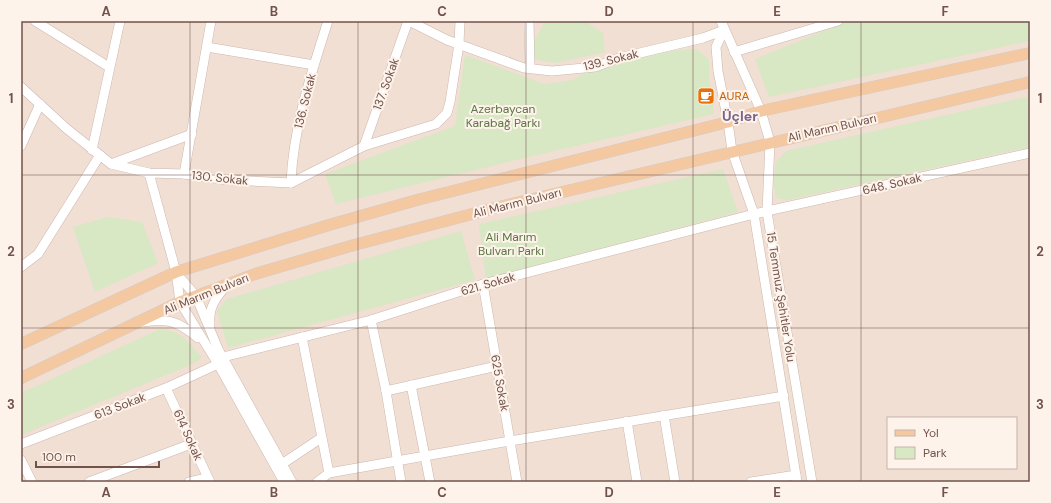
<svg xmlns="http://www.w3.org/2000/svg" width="1051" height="503" viewBox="0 0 1051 503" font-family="'DM Sans',sans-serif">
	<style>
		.residential { fill: #f1dfd3; fill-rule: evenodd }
		.green { fill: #d8e7c4 }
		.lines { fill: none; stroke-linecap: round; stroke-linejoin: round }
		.minor-casing { stroke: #cdb7af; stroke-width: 10 }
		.major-casing { stroke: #d4cbc9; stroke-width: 12 }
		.minor { stroke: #fff; stroke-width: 9 }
		.major { stroke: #f4c9a2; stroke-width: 11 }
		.grid { fill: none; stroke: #71534c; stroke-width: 1; stroke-opacity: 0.55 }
		.labels { text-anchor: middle; stroke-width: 4; stroke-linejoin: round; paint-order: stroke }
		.street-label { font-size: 12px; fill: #71534c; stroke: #fef3ea }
		.food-label { font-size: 12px; fill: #c56008; stroke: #fef3ea; text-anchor: start }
		.park-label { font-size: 12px; fill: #5b7645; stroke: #fef3ea }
		.quarter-label { font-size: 14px; font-weight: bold; fill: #79648d; stroke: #fef3ea }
		.neatline { fill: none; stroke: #71534c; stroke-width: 1.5 }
		.grid-label { font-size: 13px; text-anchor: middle; font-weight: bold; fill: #71534c }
	</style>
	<rect width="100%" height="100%" fill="#faeee5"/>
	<path class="residential" d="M 21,21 L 1030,21 L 1030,482 L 21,482 ZM 888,418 L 1016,418 L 1016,468 L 888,468 Z"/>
	<g class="green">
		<polygon points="545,21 590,21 590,25 603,33 605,52 555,63 533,59 533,43"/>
		<polygon points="848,21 1030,21 1030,41 769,97 755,59"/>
		<polygon points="697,49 709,60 709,81 714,114 537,155 336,204 325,174 455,126 465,55 545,84 572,80 595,67 672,51"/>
		<polygon points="1030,96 1030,147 787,200 776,198 774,185 775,164 786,151"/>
		<polygon points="723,169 738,212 486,279 479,224"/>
		<polygon points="108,217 142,222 158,263 95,292 73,227"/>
		<polygon points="461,231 475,280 228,348 217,311 227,299"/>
		<path d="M 160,329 C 180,329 189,343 202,357 L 195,363 L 21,435 L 21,393 Z"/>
	</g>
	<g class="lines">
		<g class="minor-casing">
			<g id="minor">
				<polyline points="35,21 109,67"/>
				<polyline points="409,21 447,40 524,68 552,71 595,67 619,58 703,38 724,30"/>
				<polyline points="529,21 530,68"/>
				<polyline points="721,21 761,111 770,142 767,212 812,482"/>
				<polyline points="724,30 716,47 718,71 728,122 732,151 754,214 797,482"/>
				<polyline points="207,47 314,65"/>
				<polyline points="734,52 838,21"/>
				<polyline points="21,87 67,129 111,164 149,173 184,174 228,180 291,183 364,146 436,124 447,113 450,102 459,44 460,21"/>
				<polyline points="21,146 40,104"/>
				<polyline points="364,146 408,21"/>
				<polyline points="92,150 120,21"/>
				<polyline points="111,164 192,134"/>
				<polyline points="149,173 176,272 180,302 218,364 284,482"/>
				<polyline points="184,174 211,21"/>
				<path d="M 291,183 C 293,128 311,74 328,21"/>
				<polyline points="21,267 38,254 100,155"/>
				<polyline points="176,273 196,296 218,349 292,482"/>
				<polyline points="483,284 517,482"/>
				<polyline points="371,320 386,391 401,482"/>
				<path d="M 142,322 C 169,319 177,320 198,338"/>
				<path d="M 210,325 C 208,308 216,297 227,285"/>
				<polyline points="302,337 329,473"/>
				<polyline points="223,357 371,320 483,284 754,214 1030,153"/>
				<polyline points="411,385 430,482"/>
				<polyline points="166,388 210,482"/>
				<polyline points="386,391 497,366"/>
				<polyline points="664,415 675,482"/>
				<polyline points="627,421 637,482"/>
				<polyline points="21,444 166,388 218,364"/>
				<polyline points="21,460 32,482"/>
				<polyline points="282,464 321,438"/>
				<polyline points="89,482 191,444"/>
				<polyline points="189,482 207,478"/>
				<polyline points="317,482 329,473 510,441 784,396"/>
				<polyline points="751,482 796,475"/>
			</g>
		</g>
		<g class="major-casing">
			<g id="major">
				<polyline points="21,344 176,272 329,225 417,200 728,122 761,111 1030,53"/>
				<polyline points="21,378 180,302 255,274 354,245 495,208 1030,82"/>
			</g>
		</g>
		<use href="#minor" class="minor"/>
		<use href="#major" class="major"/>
	</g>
	<path class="grid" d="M 190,21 L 190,482M 358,21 L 358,482M 526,21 L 526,482M 693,21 L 693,482M 861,21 L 861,482M 21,175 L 1030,175M 21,328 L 1030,328"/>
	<defs>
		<g id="cafe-square" transform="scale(0.9)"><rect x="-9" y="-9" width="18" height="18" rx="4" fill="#e8710a" stroke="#fef3ea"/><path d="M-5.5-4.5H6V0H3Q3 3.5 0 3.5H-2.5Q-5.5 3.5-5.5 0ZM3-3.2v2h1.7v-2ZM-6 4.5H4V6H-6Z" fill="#fff"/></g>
	</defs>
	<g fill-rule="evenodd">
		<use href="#cafe-square" x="706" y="96"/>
	</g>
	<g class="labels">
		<g class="street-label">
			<text transform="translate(611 60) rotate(-14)" y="4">139. Sokak</text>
			<text transform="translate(386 84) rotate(-70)" y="4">137. Sokak</text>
			<text transform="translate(305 101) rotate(-76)" y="4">136. Sokak</text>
			<text transform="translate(832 128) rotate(-13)" y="4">Ali Marım Bulvarı</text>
			<text transform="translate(220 178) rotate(6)" y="4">130. Sokak</text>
			<text transform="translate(892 184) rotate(-13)" y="4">648. Sokak</text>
			<text transform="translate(517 203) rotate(-14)" y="4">Ali Marım Bulvarı</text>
			<text transform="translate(488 284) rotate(-16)" y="4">621. Sokak</text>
			<text transform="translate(206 294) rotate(-22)" y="4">Ali Marım Bulvarı</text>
			<text transform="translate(781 297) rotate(81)" y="4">15 Temmuz Şehitler Yolu</text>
			<text transform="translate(500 383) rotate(80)" y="4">625 Sokak</text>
			<text transform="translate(120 406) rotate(-21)" y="4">613 Sokak</text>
			<text transform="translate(188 435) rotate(66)" y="4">614 Sokak</text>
		</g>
		<g class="food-label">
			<text x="719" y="100">AURA</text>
		</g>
		<g class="park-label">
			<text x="503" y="113">Azerbaycan<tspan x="503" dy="14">Karabağ Parkı</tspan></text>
			<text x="511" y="241">Ali Marım<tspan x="511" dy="14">Bulvarı Parkı</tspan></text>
		</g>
		<g class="quarter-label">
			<text x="740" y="121">Üçler</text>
		</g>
	</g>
	<rect width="1051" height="503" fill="none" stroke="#fef3ea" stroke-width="44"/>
	<rect x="887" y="417" width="130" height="52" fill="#fef3ea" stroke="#c6b3ab"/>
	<rect x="895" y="430" width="20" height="6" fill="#f4c9a2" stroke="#c6b3ab"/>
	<text x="923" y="437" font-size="12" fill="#71534c">Yol</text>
	<rect x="895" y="447" width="20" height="12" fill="#d8e7c4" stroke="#c6b3ab"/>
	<text x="923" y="457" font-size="12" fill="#71534c">Park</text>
	<path d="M36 461v6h123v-6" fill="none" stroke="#71534c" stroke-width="2"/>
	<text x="42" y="461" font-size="12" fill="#71534c" stroke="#fef3ea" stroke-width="3" paint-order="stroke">100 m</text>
	<rect x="22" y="22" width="1007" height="459" class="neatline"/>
	<g class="grid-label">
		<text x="106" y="16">A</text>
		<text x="274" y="16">B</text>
		<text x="442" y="16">C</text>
		<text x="609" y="16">D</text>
		<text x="777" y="16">E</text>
		<text x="945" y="16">F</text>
		<text x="11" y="103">1</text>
		<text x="1040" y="103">1</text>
		<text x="11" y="256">2</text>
		<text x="1040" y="256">2</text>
		<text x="11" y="409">3</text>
		<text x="1040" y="409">3</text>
		<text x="106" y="497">A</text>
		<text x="274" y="497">B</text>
		<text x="442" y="497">C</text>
		<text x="609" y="497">D</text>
		<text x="777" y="497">E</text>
		<text x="945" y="497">F</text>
	</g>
</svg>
